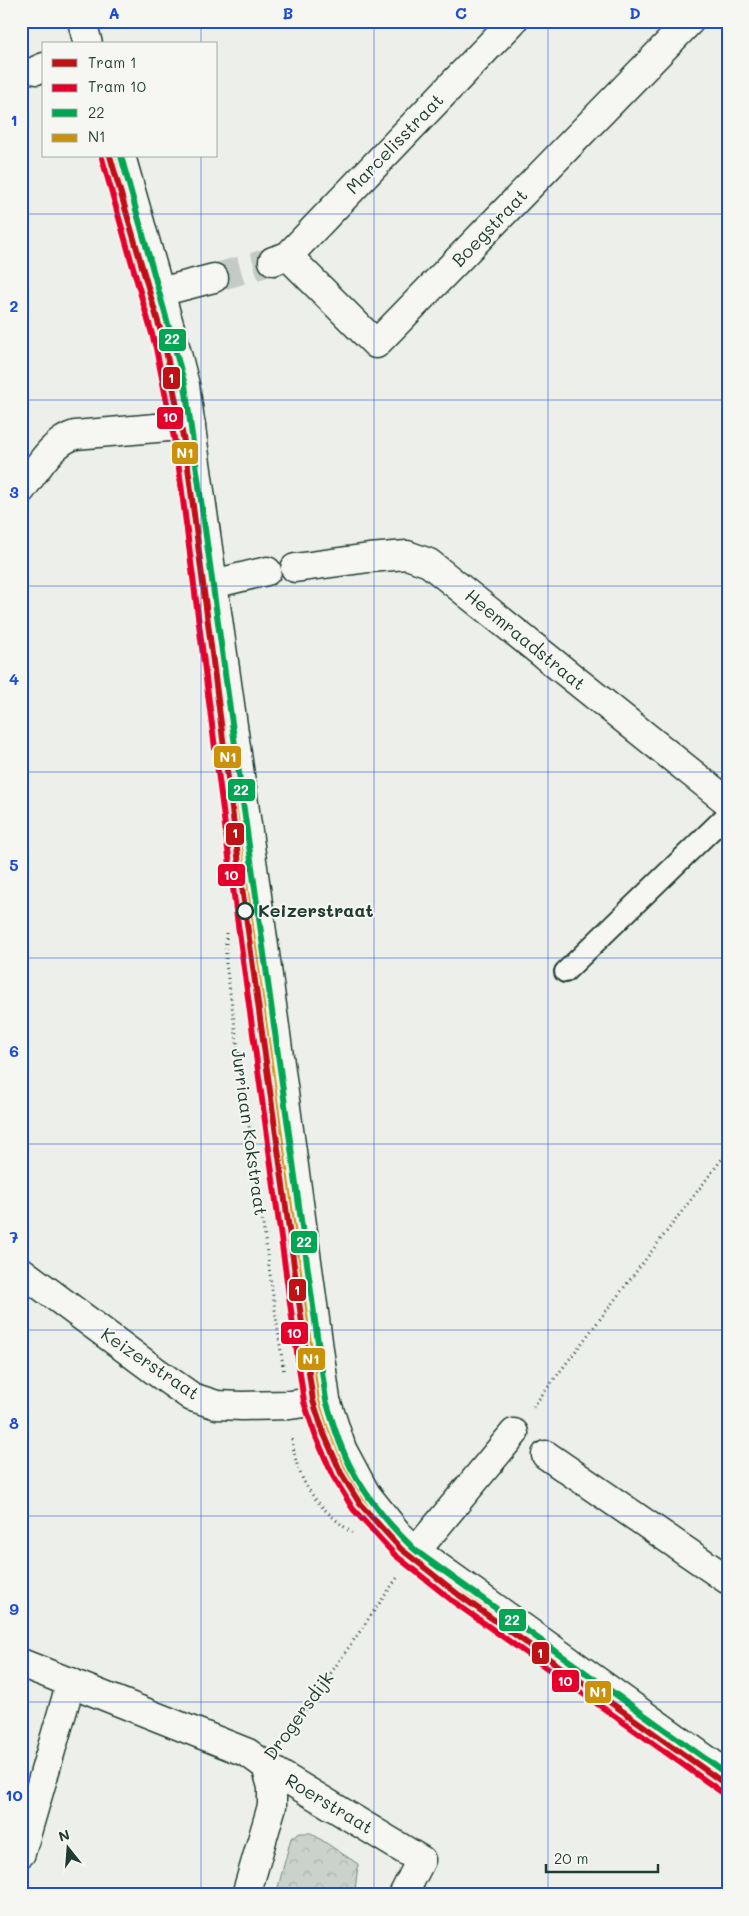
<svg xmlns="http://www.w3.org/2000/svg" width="749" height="1916" viewBox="0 0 749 1916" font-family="Mali,sans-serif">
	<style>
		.park { fill: url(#park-crowns); stroke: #758880 }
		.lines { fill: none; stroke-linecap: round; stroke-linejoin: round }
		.minor-tunnel { stroke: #c4cbc6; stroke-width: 28; stroke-dasharray: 28 14; stroke-linecap: butt }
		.service-casing { stroke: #1f3d34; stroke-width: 24 }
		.pedestrian-casing { stroke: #1f3d34; stroke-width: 31 }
		.minor-casing { stroke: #1f3d34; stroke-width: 31 }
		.secondary-casing { stroke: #1f3d34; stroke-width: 31 }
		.path { stroke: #1f3d34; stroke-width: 3; stroke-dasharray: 1 4; stroke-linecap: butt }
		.service { stroke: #f6f6f2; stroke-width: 20 }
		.pedestrian { stroke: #f6f6f2; stroke-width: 28 }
		.minor { stroke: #f6f6f2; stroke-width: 28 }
		.secondary { stroke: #f6f6f2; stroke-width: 28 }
		.bus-1-casing { stroke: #f6f6f2; stroke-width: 10 }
		.bus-2-casing { stroke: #f6f6f2; stroke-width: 10 }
		.bus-1 { stroke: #00a651; stroke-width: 6 }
		.bus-2 { stroke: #cc910a; stroke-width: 6 }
		.tram-1-casing { stroke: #f6f6f2; stroke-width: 10 }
		.tram-2-casing { stroke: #f6f6f2; stroke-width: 10 }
		.tram-1 { stroke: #c01115; stroke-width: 6 }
		.tram-2 { stroke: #e4002b; stroke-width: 6 }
		.grid { fill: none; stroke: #1d4ed8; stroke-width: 1; stroke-opacity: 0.55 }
		.stop-dot { fill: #f6f6f2; stroke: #1f3d34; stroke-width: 2.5 }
		.labels { text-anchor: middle; stroke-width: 4; stroke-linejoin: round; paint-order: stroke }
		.street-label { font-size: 18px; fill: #1f3d34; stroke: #f6f6f2 }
		.stop-label { font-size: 18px; font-weight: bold; fill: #1f3d34; stroke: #f6f6f2; text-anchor: start }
		.line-badge { stroke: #f6f6f2; stroke-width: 2 }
		.badge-label { font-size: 14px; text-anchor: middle; font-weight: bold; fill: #fff }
		.neatline { fill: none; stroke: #1d4ed8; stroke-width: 2 }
		.grid-label { font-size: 16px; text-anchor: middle; font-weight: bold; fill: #1d4ed8 }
	</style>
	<defs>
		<pattern id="park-crowns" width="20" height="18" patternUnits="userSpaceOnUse" patternTransform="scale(1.25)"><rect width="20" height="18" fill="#cbd2cc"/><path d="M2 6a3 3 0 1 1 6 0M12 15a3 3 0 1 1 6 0" fill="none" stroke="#aeb5b0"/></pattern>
	</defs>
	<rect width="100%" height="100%" fill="#edefea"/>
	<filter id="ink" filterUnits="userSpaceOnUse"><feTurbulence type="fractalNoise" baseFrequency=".02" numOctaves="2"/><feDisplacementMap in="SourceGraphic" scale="10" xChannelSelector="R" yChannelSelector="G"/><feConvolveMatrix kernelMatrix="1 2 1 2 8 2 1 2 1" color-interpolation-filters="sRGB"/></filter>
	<g filter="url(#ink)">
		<polygon class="park" points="300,1833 311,1833 358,1864 355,1891 346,1895 276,1895 291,1838"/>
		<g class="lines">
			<polyline class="minor-tunnel" points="214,278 273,261"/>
			<g class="service-casing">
				<polyline id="service" points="565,972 728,814"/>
			</g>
			<g class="pedestrian-casing">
				<polyline id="pedestrian" points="416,1551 514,1433"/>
			</g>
			<g class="minor-casing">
				<g id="minor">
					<polyline points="37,70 44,67"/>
					<polyline points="288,256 376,344 690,21"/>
					<polyline points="273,261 288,256 513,21"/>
					<polyline points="160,292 214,278"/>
					<path d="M 21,490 C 36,471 51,442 75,435 L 191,425"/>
					<polyline points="295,568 369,558 407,555 429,563 728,802"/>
					<polyline points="213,584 267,571"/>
					<polyline points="21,1271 158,1373 192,1397 217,1405 242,1406 290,1405 326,1400"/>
					<polyline points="546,1455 728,1580"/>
					<polyline points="21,1663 248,1753 266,1766 421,1860 403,1895"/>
					<polyline points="21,1853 71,1682"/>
					<polyline points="246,1895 272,1806 272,1787 266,1766"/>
				</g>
			</g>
			<g class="secondary-casing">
				<g id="secondary">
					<polyline points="82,21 88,44"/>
					<polyline points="121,156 173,338 185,385 259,910 326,1400 342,1449 366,1494 398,1534 416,1551 728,1775"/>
				</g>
			</g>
			<g class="path">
				<polyline points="226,933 226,964 284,1373"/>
				<polyline points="533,1407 728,1151"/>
				<path d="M 292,1439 C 297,1484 317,1506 352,1533"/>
				<polyline points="285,1739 397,1578"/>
			</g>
			<use href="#service" class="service"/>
			<use href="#pedestrian" class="pedestrian"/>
			<use href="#minor" class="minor"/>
			<use href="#secondary" class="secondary"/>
			<g class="bus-1-casing">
				<path id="bus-1" d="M 121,156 L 185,385 L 326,1400 C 331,1416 335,1432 342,1448 C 357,1487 386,1522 416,1551 L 728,1775"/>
			</g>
			<g class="bus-2-casing">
				<path id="bus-2" d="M 113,158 L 176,387 L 317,1401 C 336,1466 361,1511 410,1557 L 723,1782"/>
			</g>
			<use href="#bus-1" class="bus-1"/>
			<use href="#bus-2" class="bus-2"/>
			<g class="tram-1-casing">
				<polyline id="tram-1" points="110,156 165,346 186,452 242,887 298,1295 313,1401 324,1434 341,1473 360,1504 401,1549 459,1595 728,1786"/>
			</g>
			<g class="tram-2-casing">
				<polyline id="tram-2" points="102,158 156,348 177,453 233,888 289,1296 304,1402 316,1437 333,1476 353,1509 395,1555 454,1602 723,1793"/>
			</g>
			<use href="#tram-1" class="tram-1"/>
			<use href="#tram-2" class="tram-2"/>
		</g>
	</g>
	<path class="grid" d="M 201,21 L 201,44M 374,21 L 374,1895M 548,21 L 548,1895M 201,156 L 201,1895M 21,214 L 728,214M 21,400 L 728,400M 21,586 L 728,586M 21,772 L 728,772M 21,958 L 728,958M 21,1144 L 728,1144M 21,1330 L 728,1330M 21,1516 L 728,1516M 21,1702 L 728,1702"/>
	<circle class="stop-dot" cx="245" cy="911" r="8"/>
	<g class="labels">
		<g class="street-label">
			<text transform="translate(395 144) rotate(-46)" y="6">Marcelisstraat</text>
			<text transform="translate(490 228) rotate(-46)" y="6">Boegstraat</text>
			<text transform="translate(525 640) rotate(39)" y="6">Heemraadstraat</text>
			<text transform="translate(249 1132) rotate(82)" y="6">Jurriaan Kokstraat</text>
			<text transform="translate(150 1364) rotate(34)" y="6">Keizerstraat</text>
			<text transform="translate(299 1716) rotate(-54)" y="6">Drogersdijk</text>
			<text transform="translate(329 1804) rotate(31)" y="6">Roerstraat</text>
		</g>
		<g class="stop-label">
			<text x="258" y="917">Keizerstraat</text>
		</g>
	</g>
	<g class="line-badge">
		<rect x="158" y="328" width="29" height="24" rx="5" fill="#00a651"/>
		<rect x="162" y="366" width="19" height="24" rx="5" fill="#c01115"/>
		<rect x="156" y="406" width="28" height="24" rx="5" fill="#e4002b"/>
		<rect x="171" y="441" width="28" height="24" rx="5" fill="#cc910a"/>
		<rect x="213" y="745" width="29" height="24" rx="5" fill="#cc910a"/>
		<rect x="227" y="778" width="29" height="24" rx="5" fill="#00a651"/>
		<rect x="225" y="822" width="20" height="24" rx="5" fill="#c01115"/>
		<rect x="217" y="863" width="29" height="24" rx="5" fill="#e4002b"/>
		<rect x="290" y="1230" width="28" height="24" rx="5" fill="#00a651"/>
		<rect x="288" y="1278" width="19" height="24" rx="5" fill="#c01115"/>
		<rect x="280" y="1321" width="29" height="24" rx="5" fill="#e4002b"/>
		<rect x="297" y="1347" width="29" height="24" rx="5" fill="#cc910a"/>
		<rect x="498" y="1608" width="29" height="24" rx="5" fill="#00a651"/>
		<rect x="531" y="1641" width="19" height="24" rx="5" fill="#c01115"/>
		<rect x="551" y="1669" width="29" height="24" rx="5" fill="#e4002b"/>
		<rect x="584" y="1680" width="28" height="24" rx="5" fill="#cc910a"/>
	</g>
	<g class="badge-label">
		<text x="172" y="344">22</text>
		<text x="171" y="383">1</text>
		<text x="170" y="422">10</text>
		<text x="185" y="458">N1</text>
		<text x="228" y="762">N1</text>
		<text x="241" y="795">22</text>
		<text x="235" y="838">1</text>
		<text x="231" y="880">10</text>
		<text x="304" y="1247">22</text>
		<text x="297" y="1295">1</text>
		<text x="294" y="1338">10</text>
		<text x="311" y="1364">N1</text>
		<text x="512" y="1625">22</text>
		<text x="540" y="1658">1</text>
		<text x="565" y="1686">10</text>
		<text x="598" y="1697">N1</text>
	</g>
	<rect width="749" height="1916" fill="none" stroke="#f6f6f2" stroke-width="55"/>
	<rect x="42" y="42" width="175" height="115" fill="#f6f6f2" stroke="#a0aca6"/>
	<rect x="52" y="59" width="25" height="8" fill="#c01115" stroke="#a0aca6"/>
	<text x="88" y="68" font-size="15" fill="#1f3d34">Tram 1</text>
	<rect x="52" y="84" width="25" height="8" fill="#e4002b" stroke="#a0aca6"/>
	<text x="88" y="92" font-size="15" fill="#1f3d34">Tram 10</text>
	<rect x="52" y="109" width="25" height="8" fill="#00a651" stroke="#a0aca6"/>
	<text x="88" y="118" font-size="15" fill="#1f3d34">22</text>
	<rect x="52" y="134" width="25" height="8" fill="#cc910a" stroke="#a0aca6"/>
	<text x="88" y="142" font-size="15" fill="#1f3d34">N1</text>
	<g transform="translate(68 1848) rotate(343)" stroke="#f6f6f2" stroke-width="4" paint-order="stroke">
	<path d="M0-4L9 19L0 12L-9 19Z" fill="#1f3d34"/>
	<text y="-8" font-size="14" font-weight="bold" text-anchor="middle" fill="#1f3d34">N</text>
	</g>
	<path d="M546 1864v8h112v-8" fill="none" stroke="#1f3d34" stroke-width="2.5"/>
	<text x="554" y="1864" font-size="15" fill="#1f3d34" stroke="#f6f6f2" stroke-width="4" paint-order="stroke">20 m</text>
	<rect x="28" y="28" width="694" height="1860" class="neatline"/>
	<g class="grid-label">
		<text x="114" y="19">A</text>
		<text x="288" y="19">B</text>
		<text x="461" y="19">C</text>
		<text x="635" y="19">D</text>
		<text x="14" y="126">1</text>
		<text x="14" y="312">2</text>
		<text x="14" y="498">3</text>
		<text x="14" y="685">4</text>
		<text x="14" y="871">5</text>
		<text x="14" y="1057">6</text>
		<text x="14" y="1243">7</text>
		<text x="14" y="1429">8</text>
		<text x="14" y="1615">9</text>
		<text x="14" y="1801">10</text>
	</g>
</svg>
